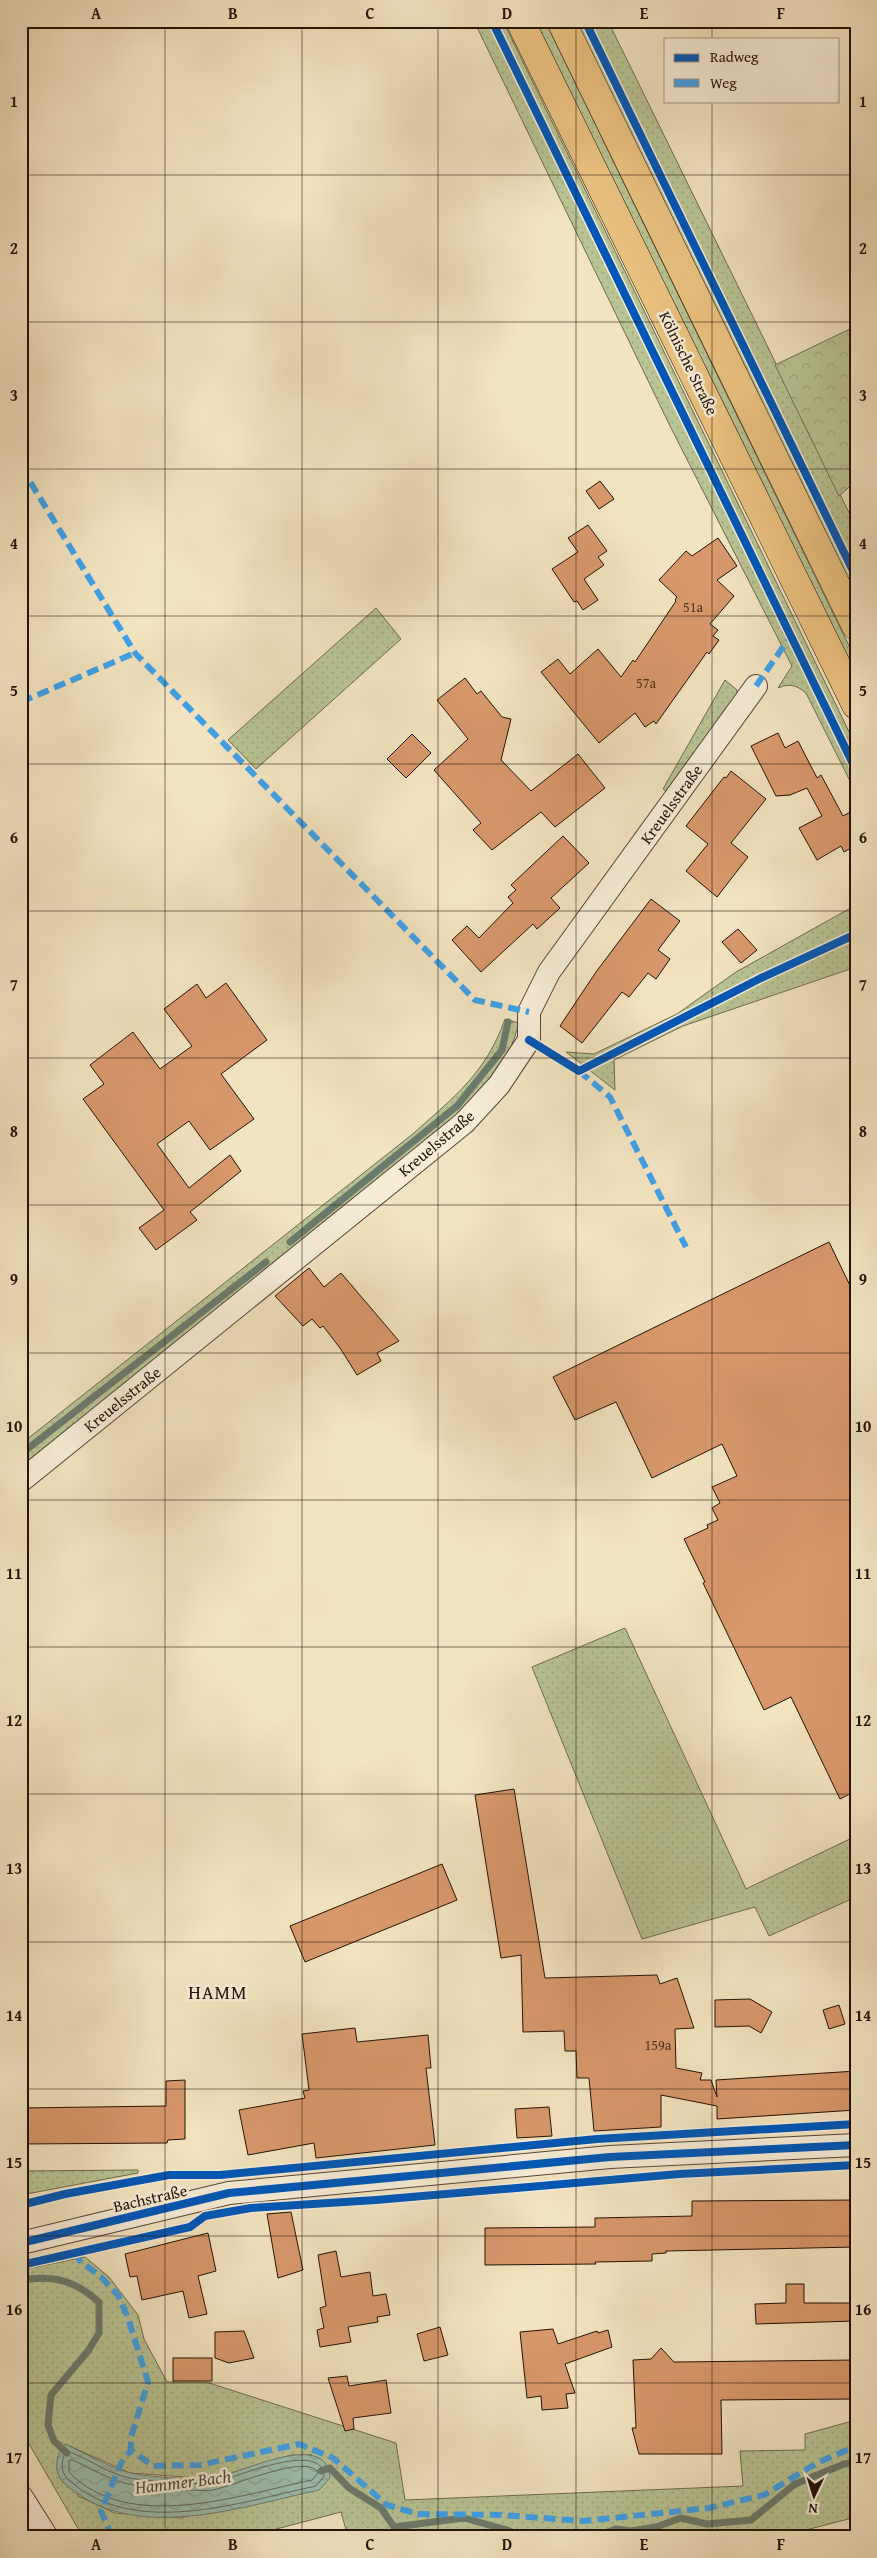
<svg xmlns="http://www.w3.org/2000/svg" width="877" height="2558" viewBox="0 0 877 2558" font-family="'Gentium Book Plus',serif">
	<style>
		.grass { fill: url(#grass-dots); stroke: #6e6b4e; fill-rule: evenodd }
		.forest { fill: url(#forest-crowns); stroke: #6e6b4e }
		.water { fill: url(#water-waves); stroke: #6c7a6b }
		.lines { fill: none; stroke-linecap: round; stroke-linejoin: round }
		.shore { stroke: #60685a; stroke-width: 1 }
		.stream { stroke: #6c7a6b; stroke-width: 7 }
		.building { fill: #d8986c; stroke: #231207 }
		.minor-casing { stroke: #574636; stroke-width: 24 }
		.major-casing { stroke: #231207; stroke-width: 29 }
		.minor { stroke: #f7edd7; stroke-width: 22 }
		.major { stroke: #eac280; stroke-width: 28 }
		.quiet { stroke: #3ea1e9; stroke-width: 6; stroke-dasharray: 12 6; stroke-linecap: butt }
		.cycleway-casing { stroke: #f7edd7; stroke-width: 11 }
		.cycleway { stroke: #0057b8; stroke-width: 8 }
		.grid { fill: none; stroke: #231207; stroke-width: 1; stroke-opacity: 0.55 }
		.labels { text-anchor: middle; stroke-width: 5; stroke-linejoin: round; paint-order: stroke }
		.number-label { font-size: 14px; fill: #503420 }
		.street-label { font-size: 16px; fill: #231207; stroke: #f7edd7 }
		.water-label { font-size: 18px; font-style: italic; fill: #4d4f41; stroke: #f7edd7 }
		.quarter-label { font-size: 19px; letter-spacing: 1px; fill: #231207; stroke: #f7edd7 }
		.neatline { fill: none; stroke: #231207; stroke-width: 2 }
		.grid-label { font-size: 16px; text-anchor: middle; font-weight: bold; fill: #231207 }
	</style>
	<defs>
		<pattern id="grass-dots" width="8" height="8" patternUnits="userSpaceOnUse" patternTransform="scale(1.25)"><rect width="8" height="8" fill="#b9c494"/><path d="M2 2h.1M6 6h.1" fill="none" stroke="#9fa77e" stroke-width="1.8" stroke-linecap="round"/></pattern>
		<pattern id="forest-crowns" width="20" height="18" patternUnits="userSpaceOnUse" patternTransform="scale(1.25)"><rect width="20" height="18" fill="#b9c494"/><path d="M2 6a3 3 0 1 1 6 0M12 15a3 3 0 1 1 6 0" fill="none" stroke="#9fa77e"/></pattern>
		<pattern id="water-waves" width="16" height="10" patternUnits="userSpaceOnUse" patternTransform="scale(1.25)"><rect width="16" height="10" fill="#9cbfae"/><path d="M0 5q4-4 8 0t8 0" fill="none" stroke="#86a394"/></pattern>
	</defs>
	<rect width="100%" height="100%" fill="#f3e4c1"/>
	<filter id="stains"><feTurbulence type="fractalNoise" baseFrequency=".004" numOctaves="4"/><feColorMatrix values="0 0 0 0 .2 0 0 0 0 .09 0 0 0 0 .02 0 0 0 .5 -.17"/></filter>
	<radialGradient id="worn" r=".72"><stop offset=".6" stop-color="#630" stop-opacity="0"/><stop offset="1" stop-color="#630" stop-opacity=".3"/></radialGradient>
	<g class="grass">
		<path d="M 474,21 L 503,21 L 856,746 L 856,793 L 806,693 C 796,685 790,683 778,688 L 792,666 L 670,426 Z"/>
		<polygon points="535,21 545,21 833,613 856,660 856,680"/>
		<polygon points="574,21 608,21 856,527 856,600"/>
		<polygon points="376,608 401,639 256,769 228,740"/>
		<polygon points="725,680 737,690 736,704 670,794 663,789"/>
		<polygon points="856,905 856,967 683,1026 614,1060 615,1090 566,1052 594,1054 677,1014 736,972"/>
		<path d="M 505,1019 L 519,1023 C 516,1033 513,1044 508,1053 C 490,1090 455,1118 425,1145 L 21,1466 L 21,1444 L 414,1133 C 455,1096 486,1073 505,1019 Z"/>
		<polygon points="625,1628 746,1889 856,1836 856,1897 769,1936 755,1907 642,1939 532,1667"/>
		<polygon points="138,2170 138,2173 21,2195 21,2171"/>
		<path d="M 85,2257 L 109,2277 L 138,2315 L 144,2339 L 167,2382 L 206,2382 L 396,2443 L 405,2500 L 743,2486 L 740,2451 L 805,2450 L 805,2434 L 856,2420 L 856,2517 L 779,2537 L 348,2537 L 341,2512 L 246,2537 L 83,2537 L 21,2430 L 21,2270 ZM 65,2444 L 130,2473 L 211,2479 L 291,2455 L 312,2455 L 182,2518 L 115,2513 L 78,2496 Z"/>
	</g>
	<polygon class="forest" points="856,326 856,481 839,496 775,365"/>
	<path class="water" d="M 65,2444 C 83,2452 112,2469 131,2473 C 147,2477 194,2480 210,2478 C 236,2477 327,2426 330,2478 L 319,2490 C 239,2507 131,2546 63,2482 C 53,2472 56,2454 65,2444 Z"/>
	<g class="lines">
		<g class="shore">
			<path d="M 67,2451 C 88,2458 108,2474 130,2478 C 143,2481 203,2485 214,2483 C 234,2478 322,2439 324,2476 L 316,2486 C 240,2502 131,2540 67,2478 C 60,2471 61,2457 67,2451 Z"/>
			<path d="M 72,2460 C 90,2467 110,2481 129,2484 C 144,2487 198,2492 213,2490 C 231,2487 309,2452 318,2473 L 312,2480 C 240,2495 128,2534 69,2472 L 69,2461 Z"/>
		</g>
		<g class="stream">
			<polyline points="290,1242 457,1106 502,1050 508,1022"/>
			<polyline points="21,1454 266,1262"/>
			<path d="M 21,2280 C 54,2275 74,2280 99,2302 L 99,2333 L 88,2351 L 51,2395 L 48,2425 L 54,2441 L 67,2453"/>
			<polyline points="321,2471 330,2468 349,2488 381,2508 394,2527 464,2518 510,2531 520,2537"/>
			<polyline points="547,2537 548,2537"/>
			<polyline points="595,2537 616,2529 631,2531 656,2527 681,2518 707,2524 751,2520 795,2484 844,2464 856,2462"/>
		</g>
	</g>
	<g class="building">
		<polygon points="600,481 614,499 599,509 586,491"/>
		<polygon points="588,525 607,551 598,557 604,565 584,579 598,600 583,610 577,601 574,602 552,569 578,552 568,538"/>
		<polygon points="718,538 737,566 717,580 734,596 710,624 718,630 713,636 719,640 709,654 707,652 656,724 654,721 645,727 635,713 599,743 541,672 558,659 570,674 598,649 621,677 633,660 635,662 676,601 675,600 677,597 659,580 686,551 692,556"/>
		<polygon points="465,678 477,694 481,691 502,717 511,719 501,760 531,791 578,754 605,788 555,827 541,812 492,850 473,830 481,823 434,770 468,739 437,700"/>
		<polygon points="778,733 785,748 798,741 817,778 821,775 843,816 856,809 856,845 844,852 841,846 817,860 799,828 822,816 807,788 790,795 776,796 751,746"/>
		<polygon points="412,734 431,753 406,778 387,759"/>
		<polygon points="731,771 766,799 731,843 748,857 717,897 686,871 708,844 686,826 724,777 726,778"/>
		<polygon points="563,836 589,863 551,898 560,908 537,929 533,924 481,972 452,940 467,926 479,938 513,903 508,897 516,890 511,885"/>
		<polygon points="651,899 680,921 658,950 670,959 656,979 648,973 629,997 622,992 582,1043 560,1026 596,972"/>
		<polygon points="738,929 757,950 741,963 722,942"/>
		<polygon points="226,983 267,1040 221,1074 254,1119 210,1150 189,1121 157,1144 189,1188 230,1155 241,1171 190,1212 197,1220 156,1250 139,1228 164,1210 83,1099 104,1084 90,1065 133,1032 160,1069 192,1046 164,1009 197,984 206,998"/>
		<polygon points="829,1242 856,1298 856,1791 840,1799 791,1697 764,1710 703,1583 705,1582 684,1539 708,1528 707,1525 718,1520 712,1508 720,1503 712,1487 737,1476 722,1444 652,1478 616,1402 575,1420 553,1377"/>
		<polygon points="309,1268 324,1287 341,1273 399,1341 377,1353 381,1361 357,1375 340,1348 323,1326 320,1328 312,1319 303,1326 275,1296"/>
		<polygon points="514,1789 545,1978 657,1975 660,1984 677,1978 694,2028 675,2029 676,2068 702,2073 700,2080 711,2080 717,2097 716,2080 856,2071 856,2110 717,2119 717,2106 661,2095 661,2127 594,2131 589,2078 577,2078 576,2051 565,2051 564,2031 523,2032 521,1955 501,1958 475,1795"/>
		<polygon points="442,1864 457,1900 305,1962 290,1926"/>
		<polygon points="750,1999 772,2012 761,2033 749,2026 715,2027 715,2000"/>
		<polygon points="839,2005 845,2024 829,2029 823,2010"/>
		<polygon points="355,2028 357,2042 428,2035 431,2068 426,2068 435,2145 316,2158 314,2143 248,2155 239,2110 305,2098 303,2091 309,2090 302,2034"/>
		<polygon points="185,2080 185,2139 168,2140 167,2143 21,2144 21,2108 166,2106 166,2081"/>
		<polygon points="549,2107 552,2136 517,2138 515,2109"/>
		<polygon points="856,2200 856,2247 666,2251 666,2253 652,2254 652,2261 595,2262 596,2264 485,2265 485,2228 595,2227 595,2218 692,2216 692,2201"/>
		<polygon points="291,2212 303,2270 278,2278 267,2214"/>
		<polygon points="208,2233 216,2271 198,2276 207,2314 189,2318 183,2291 142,2300 137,2276 130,2277 125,2254"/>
		<polygon points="336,2251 341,2277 370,2272 373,2296 386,2294 390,2315 377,2317 378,2322 348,2327 351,2342 320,2347 317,2330 324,2328 320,2308 326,2306 318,2255"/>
		<polygon points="786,2284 804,2284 804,2303 856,2303 856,2321 756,2324 755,2304 786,2303"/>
		<polygon points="440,2327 448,2355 424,2361 417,2334"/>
		<polygon points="553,2329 558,2344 597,2331 598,2333 608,2330 612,2347 565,2364 575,2393 566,2394 568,2408 542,2410 541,2396 527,2398 520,2332"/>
		<polygon points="244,2331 254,2358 229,2363 215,2358 215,2332"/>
		<polygon points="661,2348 674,2362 856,2360 856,2399 721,2400 722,2454 639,2454 632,2428 636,2428 633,2360 651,2359"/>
		<rect x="173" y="2358" width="39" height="23"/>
		<polygon points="347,2376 349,2386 386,2380 391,2413 353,2418 354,2429 345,2431 328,2378"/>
	</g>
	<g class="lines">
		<g class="minor-casing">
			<g id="minor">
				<polyline points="21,1481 464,1123 499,1085 529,1040 529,1012 549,972 756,686"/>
				<polyline points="21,2243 229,2193 610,2157 856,2145"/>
				<polyline points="21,2496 47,2537"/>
			</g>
		</g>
		<g class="major-casing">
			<g id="major">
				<polyline points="520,21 856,705"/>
				<polyline points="561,21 856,626"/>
			</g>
		</g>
		<use href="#minor" class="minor"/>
		<use href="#major" class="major"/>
		<g class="quiet">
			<polyline points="21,467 135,653 475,1000 529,1012"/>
			<polyline points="756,686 790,637"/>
			<polyline points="21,702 135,653"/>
			<polyline points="579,1071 610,1097 686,1247"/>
			<polyline points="75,2252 80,2261 101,2277 118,2295 128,2318 148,2382 131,2437 131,2450 153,2466 200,2465 299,2444 333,2458 387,2505 418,2514 501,2515 584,2521 709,2508 764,2495 817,2463 856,2446"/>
			<polyline points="112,2537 101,2511 121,2463 131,2450"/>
		</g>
		<g class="cycleway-casing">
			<g id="cycleway">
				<polyline points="492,21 856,770"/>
				<polyline points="585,21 856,577"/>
				<polyline points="529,1040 579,1071 761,978 856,934"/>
				<polyline points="21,2205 65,2194 169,2175 220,2175 597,2139 856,2124"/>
				<polyline points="21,2243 229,2193 610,2157 856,2145"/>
				<polyline points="21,2265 190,2227 205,2216 251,2208 376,2200 679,2174 856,2165"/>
			</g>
		</g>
		<use href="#cycleway" class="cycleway"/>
	</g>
	<path class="grid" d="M 165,21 L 165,2537M 302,21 L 302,2537M 438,21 L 438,2537M 576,21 L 576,2537M 712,21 L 712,39M 712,101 L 712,2537M 21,175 L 856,175M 21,322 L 856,322M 21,469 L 856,469M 21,616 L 856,616M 21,764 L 856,764M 21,911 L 856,911M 21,1058 L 856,1058M 21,1205 L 856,1205M 21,1353 L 856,1353M 21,1500 L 856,1500M 21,1647 L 856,1647M 21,1794 L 856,1794M 21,1942 L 856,1942M 21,2089 L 856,2089M 21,2236 L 856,2236M 21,2383 L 856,2383"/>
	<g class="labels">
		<g class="number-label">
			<text x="693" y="612">51a</text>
			<text x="646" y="688">57a</text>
			<text x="658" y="2050">159a</text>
		</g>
		<g class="street-label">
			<text transform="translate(689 363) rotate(64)" y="6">Kölnische Straße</text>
			<text transform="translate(671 804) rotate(-54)" y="6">Kreuelsstraße</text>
			<text transform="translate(436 1143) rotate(-40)" y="6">Kreuelsstraße</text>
			<text transform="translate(122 1399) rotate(-39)" y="6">Kreuelsstraße</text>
			<text transform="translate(150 2198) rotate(-13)" y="6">Bachstraße</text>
		</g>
		<g class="water-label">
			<text transform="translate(183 2482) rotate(-7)" y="6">Hammer Bach</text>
		</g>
		<g class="quarter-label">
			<text x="218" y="1999">HAMM</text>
		</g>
	</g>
	<rect width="877" height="2558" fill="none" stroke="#f3e4c1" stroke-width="55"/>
	<rect x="664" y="38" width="175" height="65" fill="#f7edd7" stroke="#a29584"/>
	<rect x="674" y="54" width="25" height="8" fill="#0057b8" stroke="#a29584"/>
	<text x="710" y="62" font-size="15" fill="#231207">Radweg</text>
	<rect x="674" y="79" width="25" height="8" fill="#3ea1e9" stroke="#a29584"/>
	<text x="710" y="88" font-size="15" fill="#231207">Weg</text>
	<g transform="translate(814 2496) rotate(184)" stroke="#f7edd7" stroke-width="4" paint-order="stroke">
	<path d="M0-4L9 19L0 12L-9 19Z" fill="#231207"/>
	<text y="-8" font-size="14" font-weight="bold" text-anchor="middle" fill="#231207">N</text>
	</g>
	<rect x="28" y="28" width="822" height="2502" class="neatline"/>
	<g class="grid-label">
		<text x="96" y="19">A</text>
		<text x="233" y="19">B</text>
		<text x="370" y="19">C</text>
		<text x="507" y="19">D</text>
		<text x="644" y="19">E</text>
		<text x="781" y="19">F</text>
		<text x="14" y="107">1</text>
		<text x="863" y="107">1</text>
		<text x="14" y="254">2</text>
		<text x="863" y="254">2</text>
		<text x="14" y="401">3</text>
		<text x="863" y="401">3</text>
		<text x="14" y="549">4</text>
		<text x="863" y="549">4</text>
		<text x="14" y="696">5</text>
		<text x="863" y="696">5</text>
		<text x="14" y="843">6</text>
		<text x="863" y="843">6</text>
		<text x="14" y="990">7</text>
		<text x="863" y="990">7</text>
		<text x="14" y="1137">8</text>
		<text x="863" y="1137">8</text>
		<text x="14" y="1285">9</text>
		<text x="863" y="1285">9</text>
		<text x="14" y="1432">10</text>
		<text x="863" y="1432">10</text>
		<text x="14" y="1579">11</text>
		<text x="863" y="1579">11</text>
		<text x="14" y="1726">12</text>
		<text x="863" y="1726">12</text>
		<text x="14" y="1874">13</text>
		<text x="863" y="1874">13</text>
		<text x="14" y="2021">14</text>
		<text x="863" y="2021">14</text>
		<text x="14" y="2168">15</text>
		<text x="863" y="2168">15</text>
		<text x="14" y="2315">16</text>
		<text x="863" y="2315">16</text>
		<text x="14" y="2463">17</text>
		<text x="863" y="2463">17</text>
		<text x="96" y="2550">A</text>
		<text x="233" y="2550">B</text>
		<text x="370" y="2550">C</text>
		<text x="507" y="2550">D</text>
		<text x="644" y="2550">E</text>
		<text x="781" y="2550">F</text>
	</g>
	<rect width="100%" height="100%" filter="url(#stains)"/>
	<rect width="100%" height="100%" fill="url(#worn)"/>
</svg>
